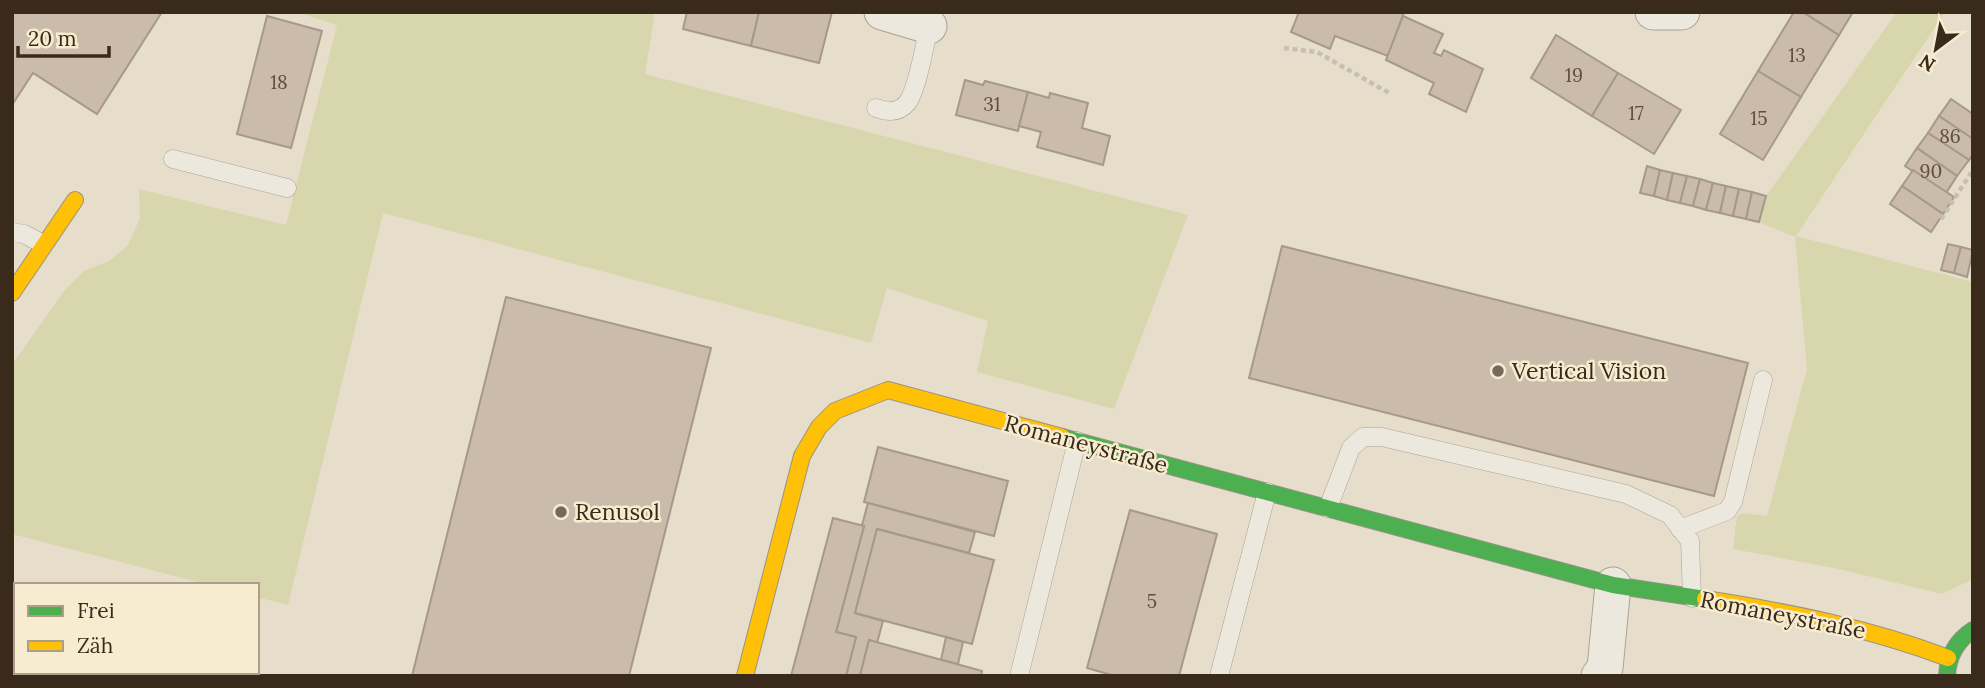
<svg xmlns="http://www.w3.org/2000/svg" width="1985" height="688" viewBox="0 0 1985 688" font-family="Lora,serif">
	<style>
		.green { fill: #d7d6ac }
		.building { fill: #cabbab; stroke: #a6998a; stroke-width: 2 }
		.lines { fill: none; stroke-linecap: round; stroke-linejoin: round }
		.lane-casing { stroke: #aba295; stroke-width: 19 }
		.street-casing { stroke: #aba295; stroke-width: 37 }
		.fast-casing { stroke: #9a9285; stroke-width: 18 }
		.slow-casing { stroke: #9a9285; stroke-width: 18 }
		.path { stroke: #c6bfb4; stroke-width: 4.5; stroke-dasharray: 5 3.5; stroke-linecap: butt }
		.lane { stroke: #ede8dd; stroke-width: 18 }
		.street { stroke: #ede8dd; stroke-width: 35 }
		.fast { stroke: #4caf50; stroke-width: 16 }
		.slow { stroke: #ffc107; stroke-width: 16 }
		.poi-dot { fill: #766959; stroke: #f8ecd0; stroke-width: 2.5 }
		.labels { text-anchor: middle; stroke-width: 5; stroke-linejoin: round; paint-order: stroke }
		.number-label { font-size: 19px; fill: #5e4e40 }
		.poi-label { font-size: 23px; fill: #3a2a1c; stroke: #f8ecd0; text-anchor: start }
		.street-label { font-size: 23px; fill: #3a2a1c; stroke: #f8ecd0 }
	</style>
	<rect width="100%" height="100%" fill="#e6decb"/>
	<g class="green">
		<polygon points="296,12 655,12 645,74 1188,215 1114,409 977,372 988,321 887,288 871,343 383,213 288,605 257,597 257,585 210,585 12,534 12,365 64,291 84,271 109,261 128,245 140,218 139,189 286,225 337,25"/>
		<polygon points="1897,12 1945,12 1796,236 1973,282 1973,579 1942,594 1839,569 1733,549 1737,516 1744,513 1767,516 1807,369 1795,237 1759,222 1766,196"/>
	</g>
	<g class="building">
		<polygon points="12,12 162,12 97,114 33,73 12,105"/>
		<polygon points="687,12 759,12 751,46 683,29"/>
		<polygon points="759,12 832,12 819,63 751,46"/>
		<polygon points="1299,12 1356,13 1404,12 1388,56 1335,36 1330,49 1291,32"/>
		<polygon points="1794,12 1803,12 1839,35 1801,97 1758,71"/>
		<polygon points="1803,12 1853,12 1839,35"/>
		<polygon points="267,16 322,31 291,148 237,134"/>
		<polygon points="1403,16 1443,34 1434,53 1441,56 1444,50 1483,69 1466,112 1429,94 1434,83 1386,60"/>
		<polygon points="1556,35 1618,73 1592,116 1531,78"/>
		<polygon points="1758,71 1801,97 1763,160 1720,134"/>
		<polygon points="1618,73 1681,110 1654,154 1592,116"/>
		<polygon points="965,80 983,85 985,81 1028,92 1018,131 956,115"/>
		<polygon points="1028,92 1049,98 1050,93 1088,103 1082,128 1110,136 1103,165 1037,147 1041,132 1019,126"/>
		<polygon points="1951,99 1973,114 1973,139 1939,116"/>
		<polygon points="1939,116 1973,139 1973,154 1969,160 1928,133"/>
		<polygon points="1928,133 1969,160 1957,176 1917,148"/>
		<polygon points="1917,148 1957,176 1946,193 1905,166"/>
		<polygon points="1647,166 1660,170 1654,196 1640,193"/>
		<polygon points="1660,170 1673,173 1667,200 1654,196"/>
		<polygon points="1913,170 1954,197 1943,214 1902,186"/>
		<polygon points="1673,173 1687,176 1680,203 1667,200"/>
		<polygon points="1687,176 1700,179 1693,206 1680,203"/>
		<polygon points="1700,179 1713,183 1706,210 1693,206"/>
		<polygon points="1713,183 1726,186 1720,213 1706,210"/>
		<polygon points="1726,186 1739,189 1733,216 1720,213"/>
		<polygon points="1902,186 1943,214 1931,232 1890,204"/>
		<polygon points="1739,189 1752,192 1746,219 1733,216"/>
		<polygon points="1752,192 1766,196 1759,222 1746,219"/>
		<polygon points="1948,244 1961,247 1954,273 1941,270"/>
		<polygon points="1282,246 1748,363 1714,496 1249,378"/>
		<polygon points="1961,247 1973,250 1967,277 1954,273"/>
		<polygon points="506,297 711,348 629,676 412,676"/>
		<polygon points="878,447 1008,481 994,536 864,502"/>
		<polygon points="868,503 975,532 969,553 877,529 855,613 883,621 877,643 869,640 860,676 846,676 856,637 836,632 864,526 862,525"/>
		<polygon points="1130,510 1217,534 1179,676 1115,676 1087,668"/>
		<polygon points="833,518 864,526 836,632 856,637 846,676 791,676"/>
		<polygon points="877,529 994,560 972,644 855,613"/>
		<polygon points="946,637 963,642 958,664 941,660"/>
		<polygon points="869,640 982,671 981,676 860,676"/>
		<polygon points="75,672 101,672 100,676 74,676"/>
		<polygon points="101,672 215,672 214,676 100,676"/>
		<polygon points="215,672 239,672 238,676 214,676"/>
	</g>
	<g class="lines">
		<g class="lane-casing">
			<g id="lane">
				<path d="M 876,108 C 887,112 899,113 907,103 C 917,91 925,44 929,26"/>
				<polyline points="173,159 287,188"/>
				<polyline points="12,232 24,234 43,244"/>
				<polyline points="1328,508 1351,448 1363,437 1382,437 1626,494 1670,515 1690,541 1692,598"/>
				<polyline points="1680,529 1727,511 1733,502 1763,380"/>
				<polyline points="1019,676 1077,441"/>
				<polyline points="1219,676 1267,492"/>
			</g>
		</g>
		<g class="street-casing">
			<g id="street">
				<polyline points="882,12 929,26"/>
				<polyline points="1653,12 1682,12"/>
				<polyline points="1599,676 1605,668 1613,585"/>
			</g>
		</g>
		<g class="fast-casing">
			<g id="fast">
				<polyline points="1062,437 1613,585 1705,599"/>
				<path d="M 1947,676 C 1948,656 1956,641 1973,630"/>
			</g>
		</g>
		<g class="slow-casing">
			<g id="slow">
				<polyline points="12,293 75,200"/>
				<path d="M 1705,599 C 1789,612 1869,628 1948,658"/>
				<polyline points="745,676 802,456 819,427 835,411 888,390 1062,437"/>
			</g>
		</g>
		<g class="path">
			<polyline points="1284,48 1317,52 1391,94"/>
			<polyline points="1941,219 1973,170"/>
		</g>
		<use href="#lane" class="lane"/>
		<use href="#street" class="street"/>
		<use href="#fast" class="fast"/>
		<use href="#slow" class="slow"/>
	</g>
	<g class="poi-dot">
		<circle cx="1498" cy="371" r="7"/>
		<circle cx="561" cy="512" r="7"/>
	</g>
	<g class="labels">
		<g class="number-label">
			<text x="1797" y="62">13</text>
			<text x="1574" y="82">19</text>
			<text x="279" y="89">18</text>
			<text x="992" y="111">31</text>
			<text x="1636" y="120">17</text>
			<text x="1759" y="125">15</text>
			<text x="1950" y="143">86</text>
			<text x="1931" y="178">90</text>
			<text x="1152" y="608">5</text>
		</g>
		<g class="poi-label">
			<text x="1512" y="379">Vertical Vision</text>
			<text x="575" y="520">Renusol</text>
		</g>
		<g class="street-label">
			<text transform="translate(1086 444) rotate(15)" y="8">Romaneystraße</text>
			<text transform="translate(1783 615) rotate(11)" y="8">Romaneystraße</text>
		</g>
	</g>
	<rect width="1985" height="688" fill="none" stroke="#3a2a1c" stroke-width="28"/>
	<rect x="14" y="583" width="245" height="91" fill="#f8ecd0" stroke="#ac9e88" stroke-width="2"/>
	<rect x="28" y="606" width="35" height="10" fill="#4caf50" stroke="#ac9e88" stroke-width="2"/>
	<text x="77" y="618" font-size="21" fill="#3a2a1c">Frei</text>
	<rect x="28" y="641" width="35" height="10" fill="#ffc107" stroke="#ac9e88" stroke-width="2"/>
	<text x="77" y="653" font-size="21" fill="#3a2a1c">Zäh</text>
	<g transform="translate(1936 49) rotate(212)" stroke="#f8ecd0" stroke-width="5" paint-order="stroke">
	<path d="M0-5L12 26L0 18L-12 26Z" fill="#3a2a1c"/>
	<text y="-10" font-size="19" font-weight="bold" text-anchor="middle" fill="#3a2a1c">N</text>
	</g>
	<path d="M18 46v10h91v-10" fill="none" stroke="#3a2a1c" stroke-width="3.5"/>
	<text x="28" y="46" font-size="21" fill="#3a2a1c" stroke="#f8ecd0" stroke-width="5" paint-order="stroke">20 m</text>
</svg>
